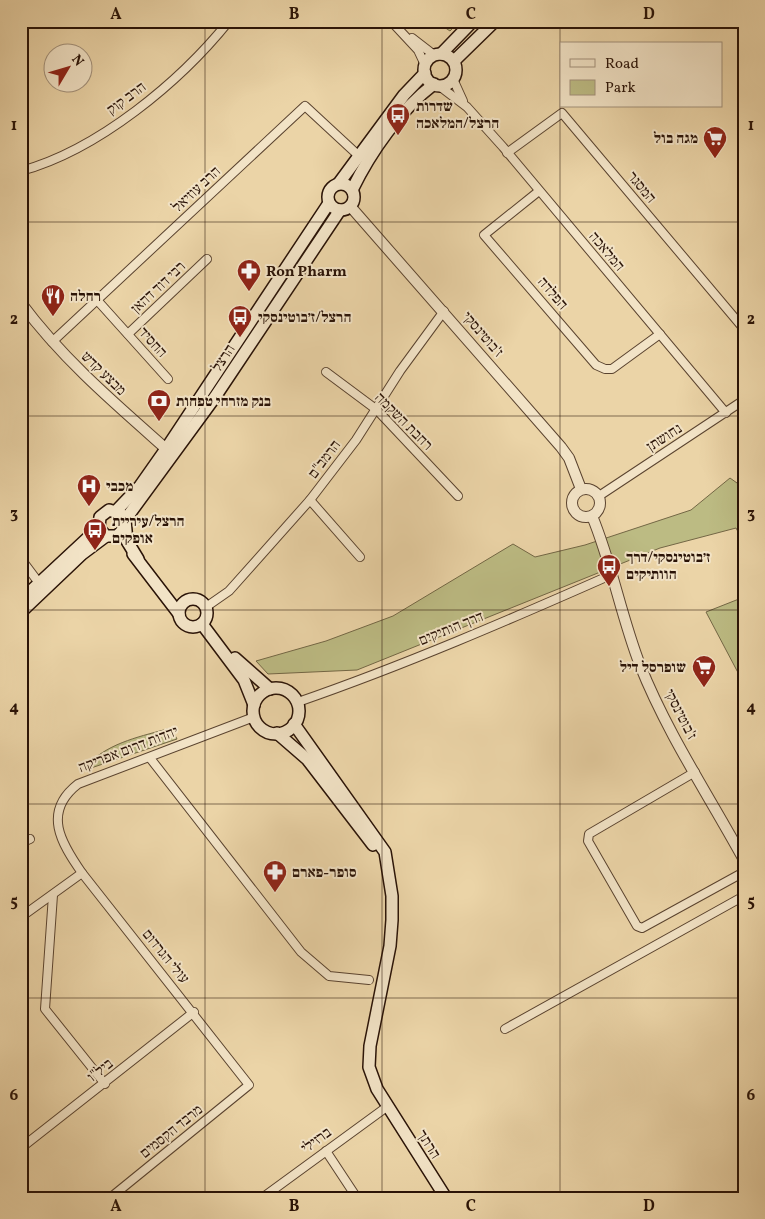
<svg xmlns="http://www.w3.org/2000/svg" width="765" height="1219" viewBox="0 0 765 1219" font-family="Vollkorn,'Frank Ruhl Libre',serif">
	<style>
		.green { fill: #bcbb83; stroke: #736745 }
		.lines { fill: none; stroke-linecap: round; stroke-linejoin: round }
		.minor-casing { stroke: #5a432f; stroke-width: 10 }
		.tertiary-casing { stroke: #5a432f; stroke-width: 12 }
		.secondary-casing { stroke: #2a1307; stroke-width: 14 }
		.minor { stroke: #f2e3c6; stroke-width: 8 }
		.tertiary { stroke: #f2e3c6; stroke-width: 10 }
		.secondary { stroke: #f2e3c6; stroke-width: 11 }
		.grid { fill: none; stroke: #2a1307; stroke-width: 1; stroke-opacity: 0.55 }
		.labels { text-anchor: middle; stroke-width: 4; stroke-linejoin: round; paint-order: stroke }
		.street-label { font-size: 15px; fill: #2a1307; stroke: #f2e3c6 }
		.poi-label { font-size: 15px; font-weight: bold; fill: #2a1307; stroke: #f2e3c6; text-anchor: start }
		.neatline { fill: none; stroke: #2a1307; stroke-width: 2 }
		.grid-label { font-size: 16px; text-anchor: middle; font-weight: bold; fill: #2a1307 }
	</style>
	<rect width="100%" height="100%" fill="#ebd4a7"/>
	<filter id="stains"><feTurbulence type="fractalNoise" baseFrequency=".004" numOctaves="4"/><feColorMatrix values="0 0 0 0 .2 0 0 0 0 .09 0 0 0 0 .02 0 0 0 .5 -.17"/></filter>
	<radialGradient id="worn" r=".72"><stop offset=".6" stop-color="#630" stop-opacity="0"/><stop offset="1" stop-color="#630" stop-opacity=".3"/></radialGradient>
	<g class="green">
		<polygon points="435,21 460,21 450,31"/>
		<polygon points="730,478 744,488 744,543 736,528 660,548 357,670 268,674 256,661 326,641 393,616 513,544 535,557 585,545 691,510"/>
		<polygon points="744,597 744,684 706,612"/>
		<path d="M 171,728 L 177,739 L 91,768 L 89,763 C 111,742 142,736 171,728 Z"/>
	</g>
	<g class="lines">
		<g class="minor-casing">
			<g id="minor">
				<polyline points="391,21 418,50 425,65"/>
				<polyline points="412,38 434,55"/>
				<polyline points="453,79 463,101"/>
				<polyline points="438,85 467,107 503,147 726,413"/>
				<polyline points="507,153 562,113 744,329"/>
				<path d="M 21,171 C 98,150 180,82 229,21"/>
				<polyline points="539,191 484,235 596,365 605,369 612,369 660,334"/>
				<polyline points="97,300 168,379"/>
				<polyline points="128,334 207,259"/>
				<polyline points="52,342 305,106 359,156"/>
				<polyline points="326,372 377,410 458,496"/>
				<polyline points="599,496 744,400"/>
				<polyline points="310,500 360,557"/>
				<polyline points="21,559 42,587"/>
				<polyline points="206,607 229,591 310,500 356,440 400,371 444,311"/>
				<path d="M 298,702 C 405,665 509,620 613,574"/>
				<polyline points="150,758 301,952 329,976 369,980"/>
				<polyline points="695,772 589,834 588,841 637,926 642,928 744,872"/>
				<polyline points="21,843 30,839"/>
				<polyline points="53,895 45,1009 105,1084"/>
				<polyline points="21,917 82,873"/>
				<polyline points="505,1029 744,896"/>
				<polyline points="21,1148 194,1012"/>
				<polyline points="326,1151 357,1198"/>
				<path d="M 110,1198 L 249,1085 L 82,873 C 61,843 42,812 78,784 L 254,717"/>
				<polyline points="262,1198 388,1106"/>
			</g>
		</g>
		<g class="tertiary-casing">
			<g id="tertiary">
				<polyline points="350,206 561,447 569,458 581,489"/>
				<path d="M 21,303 C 64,361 119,407 172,454"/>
				<circle cx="586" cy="503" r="14"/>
				<path d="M 592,516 C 612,564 621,616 640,665 C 667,733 709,796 744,860"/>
			</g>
		</g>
		<g class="secondary-casing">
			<g id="secondary">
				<polyline points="441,54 473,21"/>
				<circle cx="440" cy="70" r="16"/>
				<polyline points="454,61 495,21"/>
				<polyline points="339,183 404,95 425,73"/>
				<circle cx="341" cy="197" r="13"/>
				<path d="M 352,190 C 371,151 400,110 434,84"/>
				<polyline points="116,511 140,486 166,449 329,203"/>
				<polyline points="125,520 215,397 340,210"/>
				<polyline points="125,528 117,536 106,536 99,528 100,517 109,510 121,514 125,520 127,541 138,559"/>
				<polyline points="133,554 179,614"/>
				<circle cx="193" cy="613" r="14"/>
				<polyline points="21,600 93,533 99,525"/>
				<polyline points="21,612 82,554 106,536"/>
				<polyline points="202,624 244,680 254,705"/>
				<polyline points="235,658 270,689"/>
				<circle cx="276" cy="711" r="23"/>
				<polyline points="294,724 385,852 392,896 392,920 390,946 370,1046 369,1067 377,1089 446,1198"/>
				<polyline points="277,733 307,759 373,845"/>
			</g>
		</g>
		<use href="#minor" class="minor"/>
		<use href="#tertiary" class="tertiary"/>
		<use href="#secondary" class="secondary"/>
	</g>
	<path class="grid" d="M 205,21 L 205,1198M 382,21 L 382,1198M 560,21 L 560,1198M 21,222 L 744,222M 21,416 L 744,416M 21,610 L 744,610M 21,804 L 744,804M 21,998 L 744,998"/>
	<defs>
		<g id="bus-pin" transform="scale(1.25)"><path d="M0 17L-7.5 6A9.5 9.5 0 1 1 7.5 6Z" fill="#8f2418" stroke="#f2e3c6"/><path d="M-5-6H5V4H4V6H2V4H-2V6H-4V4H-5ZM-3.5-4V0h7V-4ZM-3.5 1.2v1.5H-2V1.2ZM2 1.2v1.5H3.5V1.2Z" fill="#fff"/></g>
		<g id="supermarket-pin" transform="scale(1.25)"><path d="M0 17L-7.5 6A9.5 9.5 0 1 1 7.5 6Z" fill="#8f2418" stroke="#f2e3c6"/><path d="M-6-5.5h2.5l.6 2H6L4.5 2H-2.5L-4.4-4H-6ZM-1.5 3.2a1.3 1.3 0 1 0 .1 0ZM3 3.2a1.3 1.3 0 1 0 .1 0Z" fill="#fff"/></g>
		<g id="pharmacy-pin" transform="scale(1.25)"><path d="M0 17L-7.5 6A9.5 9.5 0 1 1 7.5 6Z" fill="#8f2418" stroke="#f2e3c6"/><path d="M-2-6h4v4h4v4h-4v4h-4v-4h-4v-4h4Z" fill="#fff"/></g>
		<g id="restaurant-pin" transform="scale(1.25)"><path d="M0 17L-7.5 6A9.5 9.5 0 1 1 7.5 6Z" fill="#8f2418" stroke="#f2e3c6"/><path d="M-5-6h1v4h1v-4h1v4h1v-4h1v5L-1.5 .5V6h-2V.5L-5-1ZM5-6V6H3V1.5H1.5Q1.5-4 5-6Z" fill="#fff"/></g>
		<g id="bank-pin" transform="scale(1.25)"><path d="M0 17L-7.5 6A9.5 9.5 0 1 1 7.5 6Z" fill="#8f2418" stroke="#f2e3c6"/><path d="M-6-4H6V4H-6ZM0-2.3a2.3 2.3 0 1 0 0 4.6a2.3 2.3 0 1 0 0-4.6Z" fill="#fff"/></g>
		<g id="hospital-pin" transform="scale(1.25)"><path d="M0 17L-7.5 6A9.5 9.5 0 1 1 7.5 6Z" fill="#8f2418" stroke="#f2e3c6"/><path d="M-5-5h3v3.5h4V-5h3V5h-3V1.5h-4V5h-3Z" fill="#fff"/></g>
	</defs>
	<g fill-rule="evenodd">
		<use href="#bus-pin" x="398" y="115"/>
		<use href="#supermarket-pin" x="715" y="138"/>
		<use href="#pharmacy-pin" x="249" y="271"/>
		<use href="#restaurant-pin" x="53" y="296"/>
		<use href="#bus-pin" x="240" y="317"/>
		<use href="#bank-pin" x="159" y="401"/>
		<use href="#hospital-pin" x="89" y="486"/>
		<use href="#bus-pin" x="95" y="530"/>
		<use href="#bus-pin" x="609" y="566"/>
		<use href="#supermarket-pin" x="704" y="667"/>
		<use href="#pharmacy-pin" x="275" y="872"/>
	</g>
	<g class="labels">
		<g class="street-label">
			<text transform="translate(126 98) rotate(-37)" y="5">הרב קוק</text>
			<text transform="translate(642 187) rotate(50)" y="5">המסגר</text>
			<text transform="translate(196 189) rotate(-43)" y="5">הרב עוזיאל</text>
			<text transform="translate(607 251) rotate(50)" y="5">המלאכה</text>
			<text transform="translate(158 287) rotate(-43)" y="5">רבי דוד דהאן</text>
			<text transform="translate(553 293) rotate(49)" y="5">הפלדה</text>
			<text transform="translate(483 334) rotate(49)" y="5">ז'בוטינסקי</text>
			<text transform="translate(153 342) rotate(48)" y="5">החסיד</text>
			<text transform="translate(223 358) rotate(-57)" y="5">הרצל</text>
			<text transform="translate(104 373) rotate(44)" y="5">מבצע קדש</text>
			<text transform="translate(404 421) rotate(45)" y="5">רחבת השקמה</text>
			<text transform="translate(664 437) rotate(-33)" y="5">נחושתן</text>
			<text transform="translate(324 459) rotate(-53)" y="5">הרמב"ם</text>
			<text transform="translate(451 628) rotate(-22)" y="5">דרך הותיקים</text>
			<text transform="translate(681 714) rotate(63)" y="5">ז'בוטינסקי</text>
			<text transform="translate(128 749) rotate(-21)" y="5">יהדות דרום אפריקה</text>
			<text transform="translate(166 956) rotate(51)" y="5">עולי הגרדום</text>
			<text transform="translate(100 1070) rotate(-38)" y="5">ביל"ו</text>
			<text transform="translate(171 1131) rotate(-39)" y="5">מרבד הקסמים</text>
			<text transform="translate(316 1140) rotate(-36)" y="5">ברזילי</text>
			<text transform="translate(429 1144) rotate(58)" y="5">הרתך</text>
		</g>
		<g class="poi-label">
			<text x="416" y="111">שדרות<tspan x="416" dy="17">הרצל/המלאכה</tspan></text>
			<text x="698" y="143" text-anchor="end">מגה בול</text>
			<text x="266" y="276">Ron Pharm</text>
			<text x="70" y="301">רחלה</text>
			<text x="258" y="322">הרצל/ז׳בוטינסקי</text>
			<text x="176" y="406">בנק מזרחי טפחות</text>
			<text x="106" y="491">מכבי</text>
			<text x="112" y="526">הרצל/עיריית<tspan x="112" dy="17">אופקים</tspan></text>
			<text x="626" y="562">ז׳בוטינסקי/דרך<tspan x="626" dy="17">הוותיקים</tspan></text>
			<text x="686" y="672" text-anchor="end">שופרסל דיל</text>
			<text x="292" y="877">סופר-פארם</text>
		</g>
	</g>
	<rect width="765" height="1219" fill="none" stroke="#ebd4a7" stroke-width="55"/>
	<rect x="560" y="42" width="162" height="65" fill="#f2e3c6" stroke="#a2907a"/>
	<rect x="570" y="59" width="25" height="8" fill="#f2e3c6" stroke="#a2907a"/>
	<text x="605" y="68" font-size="15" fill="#2a1307">Road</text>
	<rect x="570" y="80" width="25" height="15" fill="#bcbb83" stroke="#a2907a"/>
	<text x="605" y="92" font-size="15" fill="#2a1307">Park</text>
	<g transform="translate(68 68) rotate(52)"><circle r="24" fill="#f2e3c6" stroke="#a2907a"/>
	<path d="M0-4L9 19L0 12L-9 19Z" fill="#8f2418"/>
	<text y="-8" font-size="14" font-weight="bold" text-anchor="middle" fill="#2a1307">N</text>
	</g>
	<rect x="28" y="28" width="710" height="1164" class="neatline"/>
	<g class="grid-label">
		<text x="116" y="19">A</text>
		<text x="294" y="19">B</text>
		<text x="471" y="19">C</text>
		<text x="649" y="19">D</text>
		<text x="14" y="130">1</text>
		<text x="751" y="130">1</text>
		<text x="14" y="324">2</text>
		<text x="751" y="324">2</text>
		<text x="14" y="518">3</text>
		<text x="751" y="518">3</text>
		<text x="14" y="712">4</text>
		<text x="751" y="712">4</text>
		<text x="14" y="906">5</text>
		<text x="751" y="906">5</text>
		<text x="14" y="1100">6</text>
		<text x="751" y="1100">6</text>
		<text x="116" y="1211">A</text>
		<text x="294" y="1211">B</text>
		<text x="471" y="1211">C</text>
		<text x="649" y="1211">D</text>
	</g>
	<rect width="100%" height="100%" filter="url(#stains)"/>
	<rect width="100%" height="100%" fill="url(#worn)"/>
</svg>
